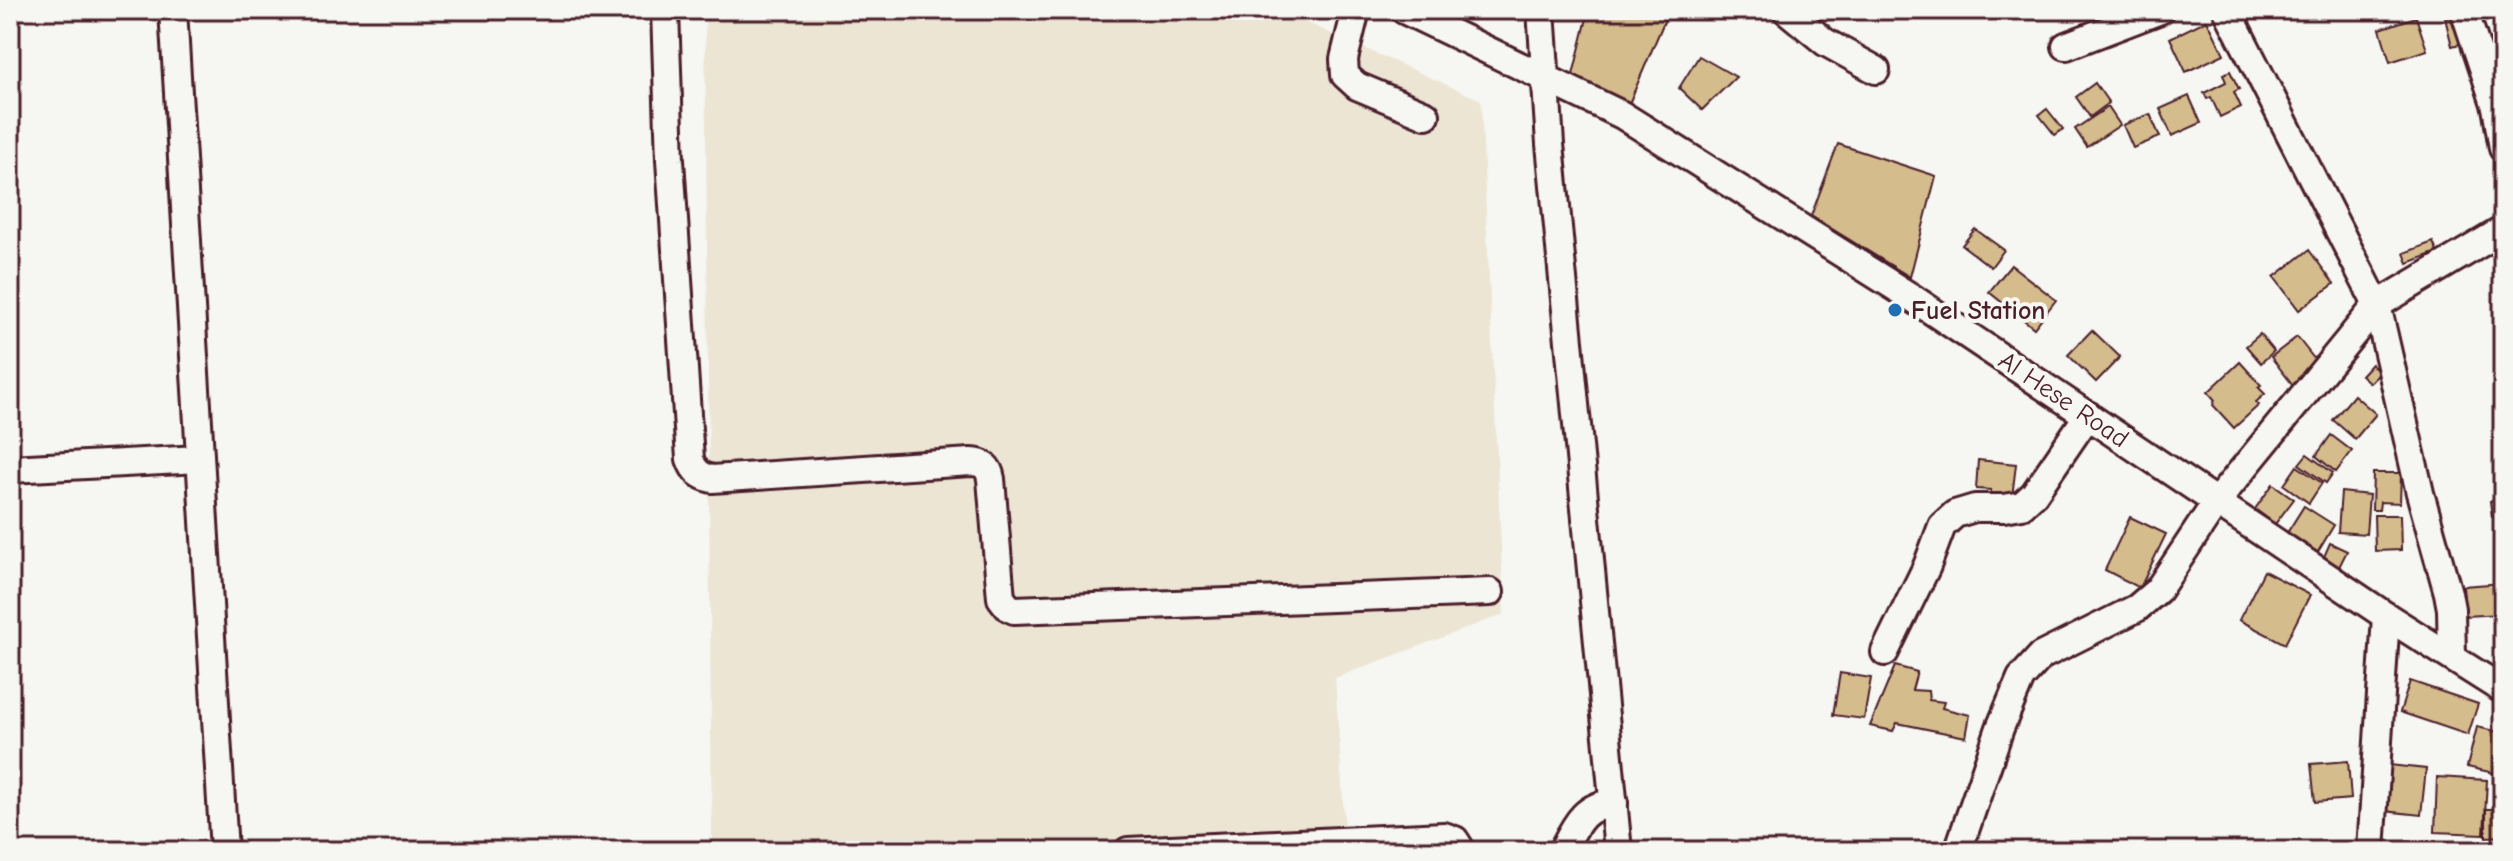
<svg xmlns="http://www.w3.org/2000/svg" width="2513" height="861" viewBox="0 0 2513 861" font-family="'Comic Neue',sans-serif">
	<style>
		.built { fill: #ece5d3 }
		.building { fill: #d5bc8c; stroke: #4a1f2b; stroke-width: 2 }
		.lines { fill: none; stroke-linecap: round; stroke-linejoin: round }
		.minor-casing { stroke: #4a1f2b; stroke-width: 32 }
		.minor { stroke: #f6f6f2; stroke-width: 26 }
		.poi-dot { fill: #1f6fb2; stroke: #f6f6f2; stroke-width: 3 }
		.labels { text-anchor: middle; stroke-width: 8; stroke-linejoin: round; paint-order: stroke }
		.poi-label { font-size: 26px; font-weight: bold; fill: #4a1f2b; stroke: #f6f6f2; text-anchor: start }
		.street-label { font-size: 26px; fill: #4a1f2b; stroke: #f6f6f2 }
	</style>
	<rect width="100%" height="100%" fill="#f6f6f2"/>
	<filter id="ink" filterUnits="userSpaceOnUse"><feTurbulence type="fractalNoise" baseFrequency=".0125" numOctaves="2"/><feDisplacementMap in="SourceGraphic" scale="16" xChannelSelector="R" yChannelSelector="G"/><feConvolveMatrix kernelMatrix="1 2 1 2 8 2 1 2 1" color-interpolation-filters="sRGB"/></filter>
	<g filter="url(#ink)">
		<polygon class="built" points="705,10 1278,10 1481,100 1504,614 1335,678 1346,846 1129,851 712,851"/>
		<g class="building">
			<polygon points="1589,10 1657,10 1666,17 1628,106 1573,75"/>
			<polygon points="2103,10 2108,10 2113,25 2097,31 2091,14"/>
			<polygon points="2457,15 2464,43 2452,46 2445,18"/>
			<polygon points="2416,17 2427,50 2390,62 2380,29"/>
			<polygon points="2207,20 2224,54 2186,72 2170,38"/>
			<polygon points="1699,56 1736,77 1702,110 1679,88"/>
			<polygon points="2496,57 2503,57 2503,94 2499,94"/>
			<polygon points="2230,71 2239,89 2234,92 2241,107 2220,117 2211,97 2207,99 2204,93 2226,82 2223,74"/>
			<polygon points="2095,83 2109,103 2090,117 2076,97"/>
			<polygon points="2189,96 2201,123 2172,136 2160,109"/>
			<polygon points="2108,107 2120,125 2087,147 2075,129"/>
			<polygon points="2047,109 2063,129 2055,135 2039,115"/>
			<polygon points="2150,114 2160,137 2133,148 2123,125"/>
			<polygon points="1838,144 1936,176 1910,277 1811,216"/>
			<polygon points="1975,229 2004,250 1991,267 1962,245"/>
			<polygon points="2433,242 2437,252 2408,263 2404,253"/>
			<polygon points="2309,250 2334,284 2299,310 2274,277"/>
			<polygon points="2011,265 2056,300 2034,328 1989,292"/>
			<polygon points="2092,330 2120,357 2096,382 2068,355"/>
			<polygon points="2260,334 2274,351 2261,363 2246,346"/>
			<polygon points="2297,337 2319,365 2293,385 2271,357"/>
			<polygon points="2240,362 2261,385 2258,387 2265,394 2256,402 2259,405 2234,428 2213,405 2215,400 2208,392"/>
			<polygon points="2371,364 2380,373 2370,383 2361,375"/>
			<polygon points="2354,395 2376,414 2355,439 2333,420"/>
			<polygon points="2331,435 2352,451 2336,472 2316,456"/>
			<polygon points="2307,454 2333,473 2326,483 2299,464"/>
			<polygon points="1978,460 2016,464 2011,506 1989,504 1991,490 1976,489"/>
			<polygon points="2297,466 2322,483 2309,503 2284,485"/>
			<polygon points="2373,473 2401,473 2400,503 2380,502 2379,510 2372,510"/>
			<polygon points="2273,484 2294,499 2275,524 2255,509"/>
			<polygon points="2341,492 2369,495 2366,534 2338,532"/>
			<polygon points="2503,500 2503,516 2492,517 2490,501"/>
			<polygon points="2304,506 2334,525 2313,560 2282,541"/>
			<polygon points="2374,515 2400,515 2401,550 2375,551"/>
			<polygon points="2130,517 2166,534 2140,588 2105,570"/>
			<polygon points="2330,543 2347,551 2339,567 2323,559"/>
			<polygon points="2264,571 2310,595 2285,644 2239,620"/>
			<polygon points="2503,583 2503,614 2465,616 2463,586"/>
			<polygon points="1895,666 1917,672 1912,690 1928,691 1929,700 1944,702 1942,708 1970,715 1966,737 1897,723 1893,731 1870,726"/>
			<polygon points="1840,673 1871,678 1864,719 1833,715"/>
			<polygon points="2410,681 2478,704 2468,735 2400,712"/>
			<polygon points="2477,727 2503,733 2503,775 2467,767"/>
			<polygon points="2348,761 2351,799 2315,802 2311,764"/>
			<polygon points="2389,765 2426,769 2421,815 2384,811"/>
			<polygon points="2437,777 2487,780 2484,834 2435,832"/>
			<polygon points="2486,809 2503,809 2503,836 2486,837"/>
		</g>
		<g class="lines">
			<g class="minor-casing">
				<g id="minor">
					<polyline points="173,10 224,851"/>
					<path d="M 665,10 L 670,160 L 690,459 C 694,471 700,476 712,479 L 971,462 C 983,462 989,467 991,479 L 1001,598 L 1008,607 L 1014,610 L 1490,592"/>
					<polyline points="1356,10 1344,59 1345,75 1357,86 1426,115"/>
					<polyline points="1404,10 1622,115 1911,297 2386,616 2503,690"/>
					<polyline points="1541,10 1550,144 1618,851"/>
					<polyline points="1786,10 1825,42 1876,70"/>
					<polyline points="2227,10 2377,305 2420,493 2448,593 2451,609 2452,657"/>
					<polyline points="2464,10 2496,107 2503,148"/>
					<polyline points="2066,46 2160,10"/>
					<polyline points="10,469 200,459"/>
					<polyline points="1885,652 1927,566 1942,526 1955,514 1975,508 2004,508 2022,505 2034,494 2088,415"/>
					<polyline points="1128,851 1444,836 1455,840 1462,851"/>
					<path d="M 1562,851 C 1575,826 1583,805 1614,803"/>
					<polyline points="1958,851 2000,728 2021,678 2041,656 2137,608 2158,590 2217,501 2377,305 2503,230"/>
					<polyline points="2371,851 2386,616"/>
				</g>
			</g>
			<use href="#minor" class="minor"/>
		</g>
	</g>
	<circle class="poi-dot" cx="1895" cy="310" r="8"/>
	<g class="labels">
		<g class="poi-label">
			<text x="1911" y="319">Fuel Station</text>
		</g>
		<g class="street-label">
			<text transform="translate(2064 399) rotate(34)" y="9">Al Hese Road</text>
		</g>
	</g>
	<rect width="2513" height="861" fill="none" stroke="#f6f6f2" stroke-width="40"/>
	<rect x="20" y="20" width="2473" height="821" fill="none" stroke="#4a1f2b" stroke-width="3" filter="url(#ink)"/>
</svg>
